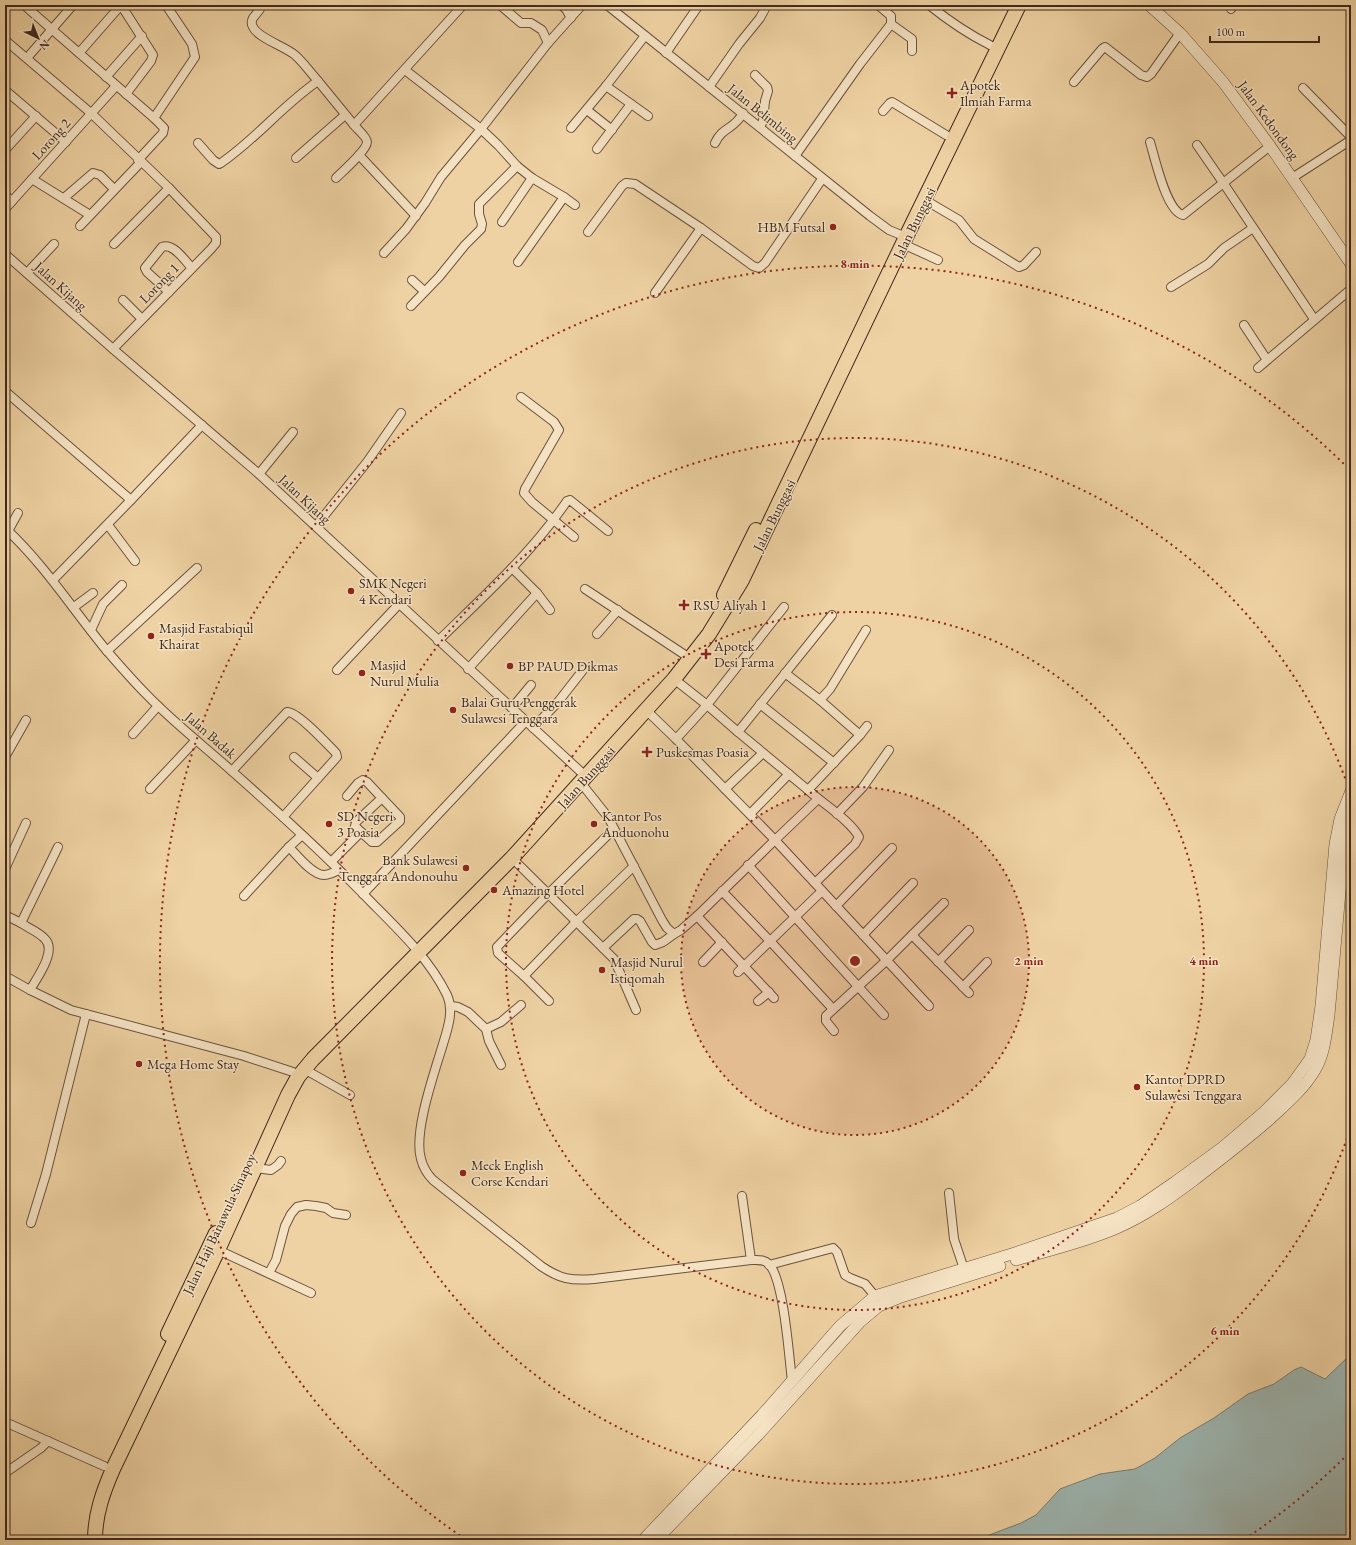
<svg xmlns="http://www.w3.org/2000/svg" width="1356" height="1545" viewBox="0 0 1356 1545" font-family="'EB Garamond',serif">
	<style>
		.water { fill: #9db5b0; stroke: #777d76 }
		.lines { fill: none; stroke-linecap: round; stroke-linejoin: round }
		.minor-casing { stroke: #6b533f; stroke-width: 10 }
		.tertiary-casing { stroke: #6b533f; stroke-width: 12 }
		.trunk-casing { stroke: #3f291e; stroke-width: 16 }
		.minor { stroke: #f5e2c3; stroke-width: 8 }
		.tertiary { stroke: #f5e2c3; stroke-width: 11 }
		.trunk { stroke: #efd2a3; stroke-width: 14 }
		.ring { fill: none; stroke: #8f2418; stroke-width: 2; stroke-dasharray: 2 4 }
		.poi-dot { fill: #8f2418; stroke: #f5e2c3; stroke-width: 1.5 }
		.labels { text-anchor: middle; stroke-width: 3; stroke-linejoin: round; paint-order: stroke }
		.poi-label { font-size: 14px; fill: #3f291e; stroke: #f5e2c3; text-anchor: start }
		.street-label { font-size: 14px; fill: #3f291e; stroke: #f5e2c3 }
		.centre { fill: #8f2418; stroke: #f5e2c3; stroke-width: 2 }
		.ring-label { font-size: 12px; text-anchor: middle; font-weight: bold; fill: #8f2418; stroke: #f5e2c3; stroke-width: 3; stroke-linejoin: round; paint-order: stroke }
	</style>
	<rect width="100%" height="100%" fill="#efd2a3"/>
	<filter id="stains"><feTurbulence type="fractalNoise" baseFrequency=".005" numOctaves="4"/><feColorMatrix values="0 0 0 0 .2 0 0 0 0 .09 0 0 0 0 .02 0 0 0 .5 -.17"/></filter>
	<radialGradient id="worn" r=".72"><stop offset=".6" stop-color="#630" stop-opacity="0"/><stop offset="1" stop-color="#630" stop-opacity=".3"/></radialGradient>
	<g class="water">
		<polygon points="1349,1356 1351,1357 1351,1540 976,1540 1021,1523 1036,1515 1060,1489 1100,1474 1135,1469 1155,1458 1180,1438 1214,1418 1248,1394 1274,1384 1294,1370 1301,1367 1325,1379"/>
		<polygon points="736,1535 740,1537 742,1540 707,1540 722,1539"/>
	</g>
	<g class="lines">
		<g class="minor-casing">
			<g id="minor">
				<polyline points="24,5 79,53 121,5"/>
				<polyline points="121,5 153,55 151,61 126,94"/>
				<polyline points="500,5 521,23 531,23 542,30 548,43"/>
				<polyline points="561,5 566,9 571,18"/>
				<polyline points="607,5 870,216 889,230 906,237"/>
				<path d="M 929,5 C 949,21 968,34 990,45"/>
				<path d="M 260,9 L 253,18 C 252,20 251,24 253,27 C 258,38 284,46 295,55 C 303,62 310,72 318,81"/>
				<polyline points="1231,9 1233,5"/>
				<polyline points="891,24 912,39 912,51"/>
				<polyline points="5,40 92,114 169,188 216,237 216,243 211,249 113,349"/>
				<polyline points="79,53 154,118 164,128 163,133 138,160"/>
				<polyline points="666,53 699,5"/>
				<polyline points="27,58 73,5"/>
				<polyline points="405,70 481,129 498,145 517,166 532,178 564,197 575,205"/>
				<polyline points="755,75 767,87 768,91 765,101 763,121 760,127"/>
				<polyline points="106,77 142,36"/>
				<polyline points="1074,82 1102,49 1105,47 1141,75 1147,77 1151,74 1180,33"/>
				<polyline points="606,86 648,116"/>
				<polyline points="709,87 739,44 760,18 767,5"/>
				<polyline points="1303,88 1351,137"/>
				<polyline points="5,90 66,142"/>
				<polyline points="587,110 612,130"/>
				<polyline points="883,111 890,103 892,102 946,135"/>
				<polyline points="154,118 195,57 192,44 166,5"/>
				<polyline points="571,128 606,86 644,37"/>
				<path d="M 1150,142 C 1155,158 1166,211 1183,215 L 1270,146"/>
				<path d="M 198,143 L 213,160 L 219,164 L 221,163 C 256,139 283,105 318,81 L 354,125 L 463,5"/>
				<path d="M 715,143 C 723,126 734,130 743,113"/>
				<polyline points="1197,145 1224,184 1314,319"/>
				<polyline points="597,149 631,104"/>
				<polyline points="5,150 36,116"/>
				<polyline points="359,155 416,216"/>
				<polyline points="795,156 860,64 891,24 891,16 878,5"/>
				<polyline points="296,158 345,115"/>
				<path d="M 336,178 C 342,172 367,150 367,142 C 367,137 357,129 354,125"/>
				<polyline points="1292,178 1351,140"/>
				<polyline points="32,179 90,215"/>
				<polyline points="5,195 12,201"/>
				<polyline points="64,198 93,173 100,175 114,189"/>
				<polyline points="925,200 959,220 974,239 1019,267 1024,265 1036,252"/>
				<polyline points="5,209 116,86"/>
				<polyline points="502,222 532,178"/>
				<polyline points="80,226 141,162"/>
				<polyline points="588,232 622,186 626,183 635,184 701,228 753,266 759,268 765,263 822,179"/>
				<polyline points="114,244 169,188"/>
				<polyline points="903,244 938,260"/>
				<polyline points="384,253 406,229 425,203 441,177 481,129 548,43 582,5"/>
				<polyline points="5,254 113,349 259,474 581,772"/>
				<polyline points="518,262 564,197"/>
				<polyline points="27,273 54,244"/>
				<polyline points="412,280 424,291"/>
				<polyline points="1171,287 1208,264 1224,248 1253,228"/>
				<path d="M 169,292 L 147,272 L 145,268 L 162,247 C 173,242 185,261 192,268"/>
				<polyline points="655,293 701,228"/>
				<polyline points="123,300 142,319"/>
				<polyline points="411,306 439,277 465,245 481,229 482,224 479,214 479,204 517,166"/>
				<polyline points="1244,325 1267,360"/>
				<polyline points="1258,368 1351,289"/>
				<polyline points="5,391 131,500 53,580"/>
				<polyline points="521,397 554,422 559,430 525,489 524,493 532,502 574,537"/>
				<polyline points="259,474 293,432"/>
				<polyline points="131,500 202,425"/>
				<polyline points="108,525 135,561"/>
				<polyline points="316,526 367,462 401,413"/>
				<path d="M 5,528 C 45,565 73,610 107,651 C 120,666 133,681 147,695 C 171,720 199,742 225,765 C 276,810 326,855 373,904 C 400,931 430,960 447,995 C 454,1010 448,1028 443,1044 C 435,1071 413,1132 421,1159 C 423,1167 427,1174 433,1180 L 541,1266 C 560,1279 571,1281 594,1279 L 751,1260 C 758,1260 764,1259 769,1264 C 784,1280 789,1357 792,1381"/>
				<polyline points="8,531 18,513"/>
				<polyline points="512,568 537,593"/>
				<polyline points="585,589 685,655"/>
				<polyline points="74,607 93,593"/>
				<polyline points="91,630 103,604 122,585"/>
				<polyline points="597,634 618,610"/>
				<path d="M 438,641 C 484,596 531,554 567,501 L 570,500 L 608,531"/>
				<polyline points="107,651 197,568"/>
				<polyline points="468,669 537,593 550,610"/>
				<polyline points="337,670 399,604"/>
				<polyline points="785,673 820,700 830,689 866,630"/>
				<polyline points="674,679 707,705 738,732 832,615"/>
				<polyline points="760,704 834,763"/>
				<polyline points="512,708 531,685"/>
				<polyline points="533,728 558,702 583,670"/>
				<polyline points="738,732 808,790 860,735 820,700"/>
				<polyline points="133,734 158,706"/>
				<polyline points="860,735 867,726"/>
				<polyline points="676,739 707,705 784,607"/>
				<polyline points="5,757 26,720"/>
				<polyline points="294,757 318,778"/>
				<path d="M 232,771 L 287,712 C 297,711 328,745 336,753 L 337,757 L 283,817"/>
				<polyline points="581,783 608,817 662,920 667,928 674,934 681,930 697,916 775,840 676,739 646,710"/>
				<polyline points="150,789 196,740"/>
				<polyline points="725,789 763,753"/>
				<path d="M 808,790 C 822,803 851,821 859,837 L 855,844 L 815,883"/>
				<polyline points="818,799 775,840 929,1006"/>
				<polyline points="750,814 789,774"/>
				<polyline points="837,814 863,787 889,750"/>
				<polyline points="614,829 548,894 497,947 498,953 524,976 577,921 634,866"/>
				<polyline points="361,832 372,842 377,842 400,821 400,817 382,798"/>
				<polyline points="289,847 302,835"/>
				<polyline points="512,858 614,959 636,1010"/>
				<polyline points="331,862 361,832 355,826 356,822 382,798 367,782 363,780 358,783 347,796"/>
				<polyline points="748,865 884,1015"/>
				<polyline points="5,869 26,823"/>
				<polyline points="722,891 770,941 833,1009"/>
				<polyline points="363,894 526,721"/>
				<path d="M 244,896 L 289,847 C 297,855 312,875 324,875 C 329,875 334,872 339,870"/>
				<polyline points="836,906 892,848"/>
				<polyline points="5,915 21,923"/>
				<polyline points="697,916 774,998"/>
				<polyline points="863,935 913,883"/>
				<polyline points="912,935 969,993"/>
				<polyline points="603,948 634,919 637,919 640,921 652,942 655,945 663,942 674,934"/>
				<polyline points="703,962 722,942"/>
				<polyline points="938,962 969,930"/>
				<polyline points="738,972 822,891"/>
				<polyline points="5,976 30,990 71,1010 244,1056 293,1072"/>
				<polyline points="524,976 549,1001"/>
				<polyline points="963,987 987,962"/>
				<path d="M 30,990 C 37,978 57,951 45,939 C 39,932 28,928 21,923 L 58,847"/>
				<polyline points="758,1001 769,992"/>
				<polyline points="451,1006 458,1007 468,1012 486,1029 489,1041 501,1065"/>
				<polyline points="486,1029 501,1022 521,1005"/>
				<polyline points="834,1031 826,1021 826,1016 887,960 944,903"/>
				<polyline points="304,1069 350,1095"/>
				<polyline points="255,1168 271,1170 278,1165 281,1161"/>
				<polyline points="949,1193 954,1239 964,1269"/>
				<polyline points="742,1196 751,1260"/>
				<polyline points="31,1223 46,1174 86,1014"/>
				<polyline points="218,1250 311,1293"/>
				<polyline points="769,1265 833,1248 837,1252 845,1275 850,1278 865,1284 875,1296"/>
				<polyline points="269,1273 276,1260 285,1226 291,1214 297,1207 306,1205 316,1206 326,1208 333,1213 346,1215"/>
				<polyline points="5,1422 104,1466"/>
				<polyline points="5,1473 41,1448 48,1441"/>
			</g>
		</g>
		<g class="tertiary-casing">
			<g id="tertiary">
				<polyline points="1149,5 1180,33 1223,82 1270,146 1351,264"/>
				<path d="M 1016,1260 C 1050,1250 1085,1242 1117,1228 C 1145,1216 1170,1198 1194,1180 C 1220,1160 1245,1141 1270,1119 C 1285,1105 1304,1089 1315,1070 C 1325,1053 1326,1034 1329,1015 L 1345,836 L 1351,813"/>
				<polyline points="643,1540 762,1415 840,1326 875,1296 1015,1253 1117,1218 1140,1206 1175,1182 1223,1147 1264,1112 1292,1084 1310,1059 1316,1040 1321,1006 1335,844 1340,819 1351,791"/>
				<polyline points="656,1540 758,1435 860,1322 879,1306 901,1297 1000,1266"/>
			</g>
		</g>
		<g class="trunk-casing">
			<g id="trunk">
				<polyline points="724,595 756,530"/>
				<polyline points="168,1334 216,1233"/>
				<path d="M 95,1540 C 95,1514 103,1492 113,1469 L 218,1250 L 288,1095 L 298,1077 L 313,1059 L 512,858 L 674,679 L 709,634 L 742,580 L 906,237 L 1019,5"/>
			</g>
		</g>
		<use href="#minor" class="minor"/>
		<use href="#tertiary" class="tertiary"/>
		<use href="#trunk" class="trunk"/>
	</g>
	<circle cx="855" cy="961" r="174" fill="#8f2418" fill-opacity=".12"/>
	<g class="ring">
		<circle cx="855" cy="961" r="174"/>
		<circle cx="855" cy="961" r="349"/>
		<path d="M1351 1127A523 523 0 1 1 1351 795"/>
		<path d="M1348 1454A697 697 0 0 1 1245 1539M465 1539A697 697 0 1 1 1348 468"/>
	</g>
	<g class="poi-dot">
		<path d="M950 87h4v4h4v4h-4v4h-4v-4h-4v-4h4z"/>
		<circle cx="833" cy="227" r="4"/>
		<circle cx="351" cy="591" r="4"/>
		<path d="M682 599h4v4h4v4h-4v4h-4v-4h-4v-4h4z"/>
		<circle cx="151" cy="636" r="4"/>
		<path d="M704 648h4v4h4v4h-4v4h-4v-4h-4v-4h4z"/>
		<circle cx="510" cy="666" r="4"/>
		<circle cx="362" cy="673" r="4"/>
		<circle cx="453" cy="710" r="4"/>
		<path d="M645 746h4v4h4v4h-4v4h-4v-4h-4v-4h4z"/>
		<circle cx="329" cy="824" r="4"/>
		<circle cx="594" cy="824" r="4"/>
		<circle cx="466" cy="868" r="4"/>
		<circle cx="494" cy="890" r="4"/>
		<circle cx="602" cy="970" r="4"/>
		<circle cx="139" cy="1064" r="4"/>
		<circle cx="1137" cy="1087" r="4"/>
		<circle cx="463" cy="1173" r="4"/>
	</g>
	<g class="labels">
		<g class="poi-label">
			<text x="960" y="90">Apotek<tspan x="960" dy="16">Ilmiah Farma</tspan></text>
			<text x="825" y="232" text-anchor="end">HBM Futsal</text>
			<text x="359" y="588">SMK Negeri<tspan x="359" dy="16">4 Kendari</tspan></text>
			<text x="693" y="610">RSU Aliyah 1</text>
			<text x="159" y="633">Masjid Fastabiqul<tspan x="159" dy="16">Khairat</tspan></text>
			<text x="714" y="651">Apotek<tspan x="714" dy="16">Desi Farma</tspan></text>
			<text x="370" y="670">Masjid<tspan x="370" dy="16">Nurul Mulia</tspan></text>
			<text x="518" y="671">BP PAUD Dikmas</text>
			<text x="461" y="707">Balai Guru Penggerak<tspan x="461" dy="16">Sulawesi Tenggara</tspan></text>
			<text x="656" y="757">Puskesmas Poasia</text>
			<text x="337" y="821">SD Negeri<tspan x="337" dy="16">3 Poasia</tspan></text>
			<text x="602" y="821">Kantor Pos<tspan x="602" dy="16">Anduonohu</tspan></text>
			<text x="458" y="865" text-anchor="end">Bank Sulawesi<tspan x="458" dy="16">Tenggara Andonouhu</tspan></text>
			<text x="502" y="895">Amazing Hotel</text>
			<text x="610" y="967">Masjid Nurul<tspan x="610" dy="16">Istiqomah</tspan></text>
			<text x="147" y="1069">Mega Home Stay</text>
			<text x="1145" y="1084">Kantor DPRD<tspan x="1145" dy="16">Sulawesi Tenggara</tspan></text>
			<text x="471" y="1170">Meck English<tspan x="471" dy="16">Corse Kendari</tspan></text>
		</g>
		<g class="street-label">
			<text transform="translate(763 113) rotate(39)" y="5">Jalan Belimbing</text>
			<text transform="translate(1269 120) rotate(54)" y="5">Jalan Kedondong</text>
			<text transform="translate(51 139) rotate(-48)" y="5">Lorong 2</text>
			<text transform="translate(914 223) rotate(-64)" y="5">Jalan Bunggasi</text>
			<text transform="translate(159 283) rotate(-46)" y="5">Lorong 1</text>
			<text transform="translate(61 286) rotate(42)" y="5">Jalan Kijang</text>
			<text transform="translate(305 499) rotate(43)" y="5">Jalan Kijang</text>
			<text transform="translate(774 515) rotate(-64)" y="5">Jalan Bunggasi</text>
			<text transform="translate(211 735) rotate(41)" y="5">Jalan Badak</text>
			<text transform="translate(586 777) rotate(-48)" y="5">Jalan Bunggasi</text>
			<text transform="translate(219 1224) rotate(-65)" y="5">Jalan Haji Banawula Sinapoy</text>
		</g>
	</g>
	<circle cx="855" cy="961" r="6" class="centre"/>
	<g class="ring-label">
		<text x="855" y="268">8 min</text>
		<text x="1029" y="965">2 min</text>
		<text x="1204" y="965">4 min</text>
		<text x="1225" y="1335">6 min</text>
	</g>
	<rect width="1356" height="1545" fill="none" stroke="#efd2a3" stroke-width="20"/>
	<rect x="6" y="6" width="1344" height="1533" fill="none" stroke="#3f291e" stroke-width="2"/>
	<rect x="10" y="10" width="1336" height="1525" fill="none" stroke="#3f291e"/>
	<g transform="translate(38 38) rotate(137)" stroke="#f5e2c3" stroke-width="3" paint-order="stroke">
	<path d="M0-3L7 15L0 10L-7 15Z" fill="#3f291e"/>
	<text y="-6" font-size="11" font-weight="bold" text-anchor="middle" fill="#3f291e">N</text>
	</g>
	<path d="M1210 36v6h109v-6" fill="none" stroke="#3f291e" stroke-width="2"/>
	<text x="1216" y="36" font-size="12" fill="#3f291e" stroke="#f5e2c3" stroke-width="3" paint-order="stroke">100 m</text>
	<rect width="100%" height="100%" filter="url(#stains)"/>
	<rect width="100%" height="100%" fill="url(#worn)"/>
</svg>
